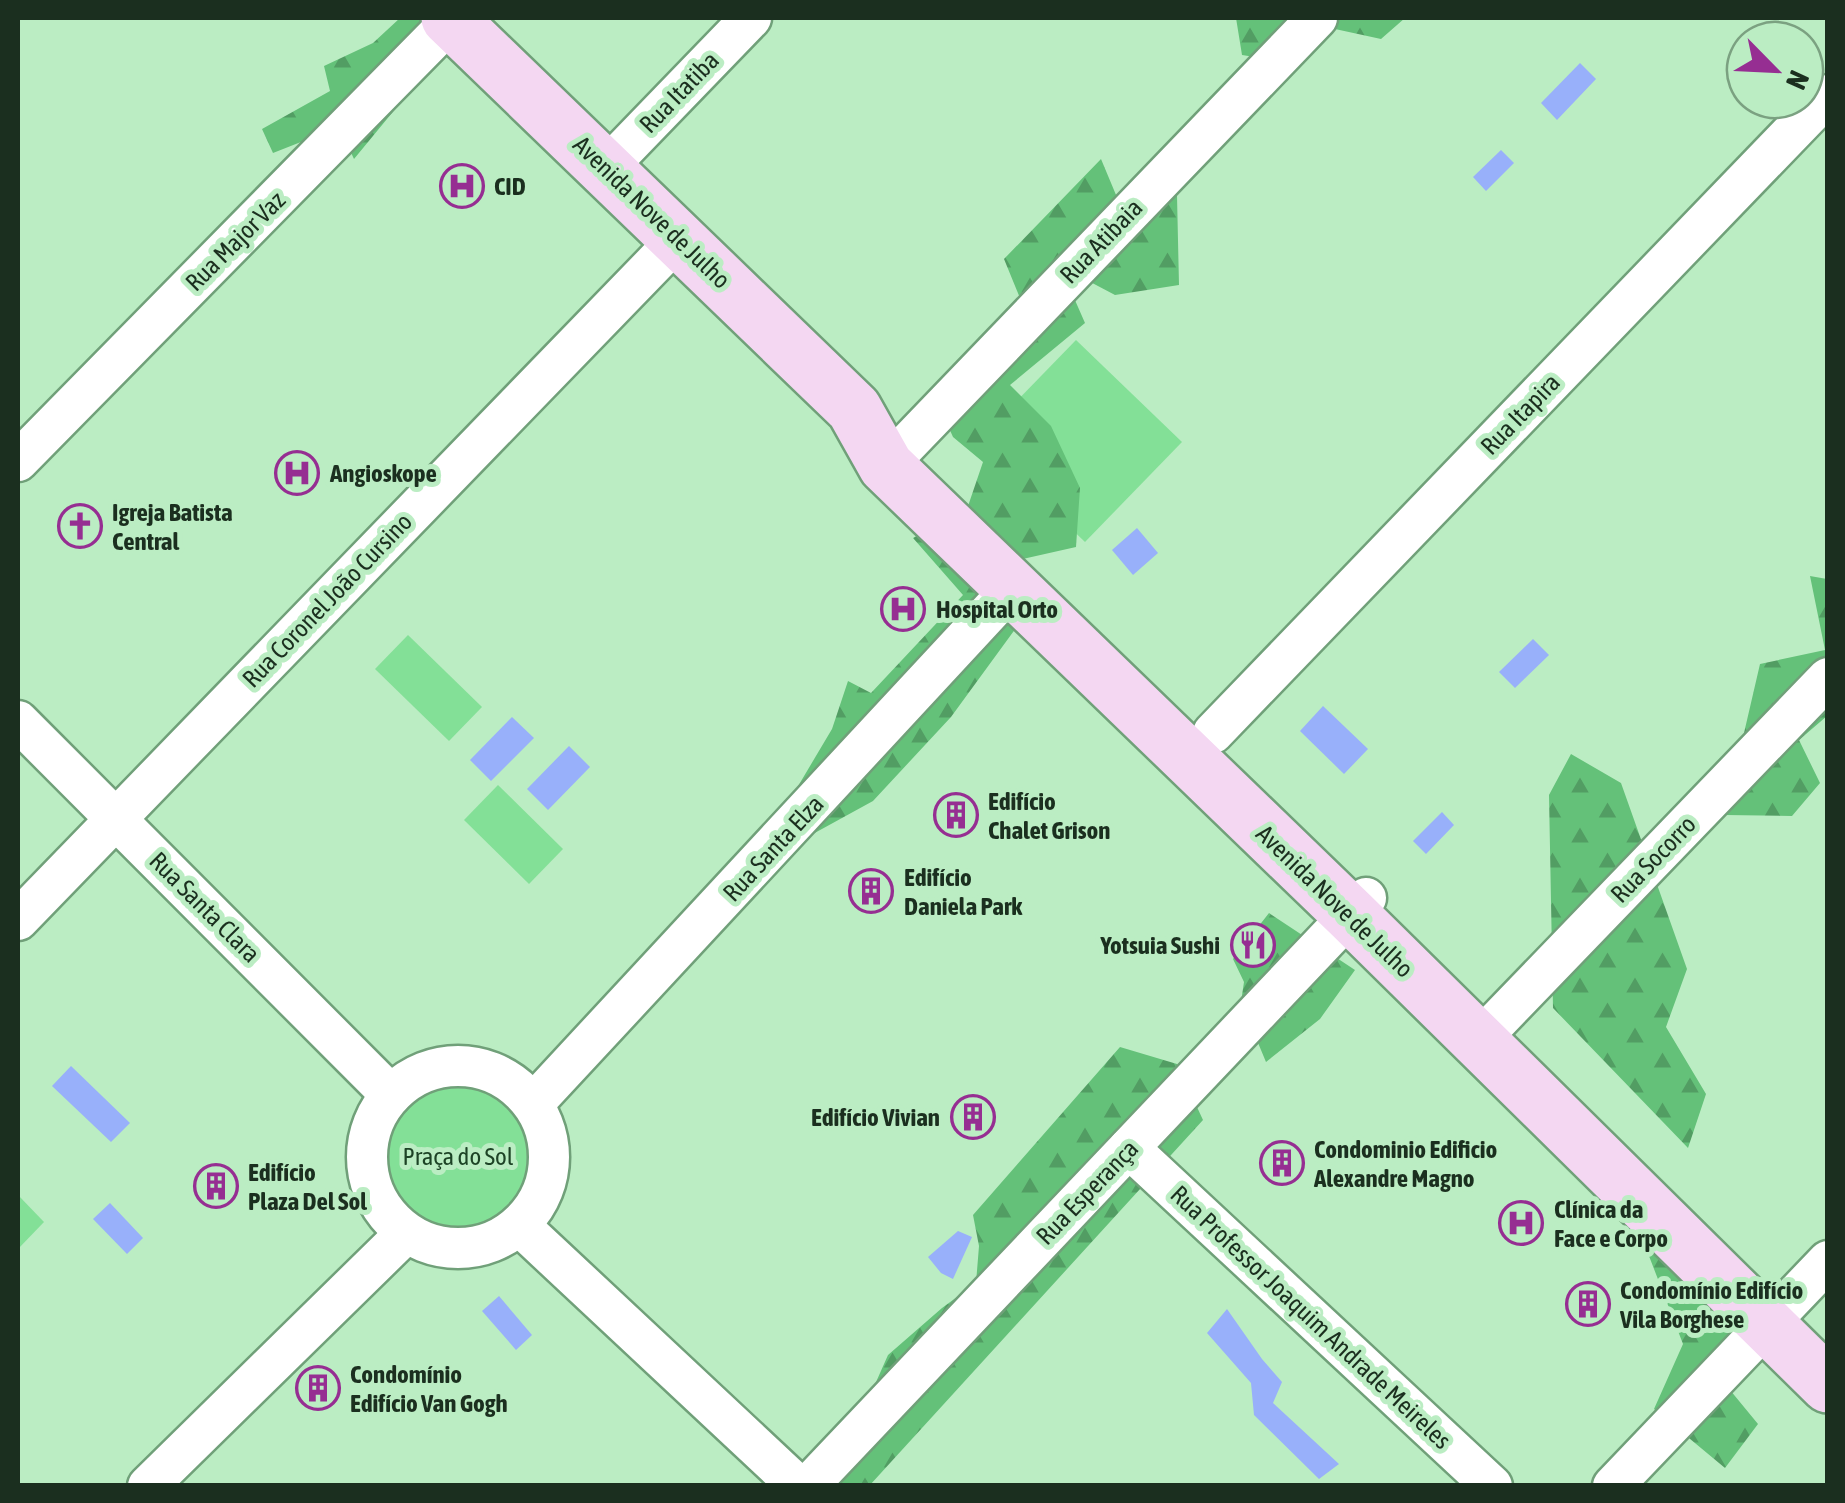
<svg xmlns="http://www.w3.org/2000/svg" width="1845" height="1503" viewBox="0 0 1845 1503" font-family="'Asap Condensed',sans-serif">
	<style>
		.green { fill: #83e097 }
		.forest { fill: url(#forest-firs) }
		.water { fill: #98b0fa }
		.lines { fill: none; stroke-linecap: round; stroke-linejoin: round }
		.street-casing { stroke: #70a079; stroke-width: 45 }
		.secondary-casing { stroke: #70a079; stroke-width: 60 }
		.street { stroke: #fff; stroke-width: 40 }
		.secondary { stroke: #f4d7f2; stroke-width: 55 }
		.labels { text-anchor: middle; stroke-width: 10; stroke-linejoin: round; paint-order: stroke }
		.street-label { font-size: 25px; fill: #1b2f1f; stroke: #bbedc3 }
		.poi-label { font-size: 25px; font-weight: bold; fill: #1b2f1f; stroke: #bbedc3; text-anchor: start }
		.park-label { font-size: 25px; fill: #1d4326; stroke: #bbedc3 }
	</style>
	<defs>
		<pattern id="forest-firs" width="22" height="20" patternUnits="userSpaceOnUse" patternTransform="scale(2.5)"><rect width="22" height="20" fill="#64c179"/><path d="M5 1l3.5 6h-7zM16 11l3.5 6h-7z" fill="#529d63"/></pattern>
	</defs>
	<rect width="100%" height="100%" fill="#bbedc3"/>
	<g class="green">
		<polygon points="1076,340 1182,442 1085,542 979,440"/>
		<polygon points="408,635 482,707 449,741 375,669"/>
		<polygon points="498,785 563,849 529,884 464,820"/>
		<circle cx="458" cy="1155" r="77"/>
		<polygon points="18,1195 44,1222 18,1249"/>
	</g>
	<g class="forest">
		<polygon points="400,18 428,18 429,68 354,159 339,127 273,153 262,129 330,91 324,66 373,43"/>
		<polygon points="1236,18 1405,18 1381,39 1335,29 1292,63 1242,55"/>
		<polygon points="1101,159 1129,226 1177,195 1179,285 1115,295 1060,266 1085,323 1010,385 1051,426 1080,488 1076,547 1009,562 1019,624 951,717 873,801 811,835 791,798 832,729 848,681 871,693 963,595 913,538 967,509 983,462 953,437 935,397 957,361 1022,303 1004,259"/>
		<polygon points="1810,576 1827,579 1827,716 1799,740 1820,783 1792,816 1725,815 1760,664 1825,650"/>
		<polygon points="1571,754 1621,783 1687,969 1666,1027 1706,1094 1688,1148 1553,1008 1549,795"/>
		<polygon points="1269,913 1355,970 1320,1019 1266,1062 1241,1002 1244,982 1233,959"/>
		<polygon points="1120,1047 1177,1064 1203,1120 870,1485 830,1486 888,1355 942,1308 976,1283 979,1246 973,1215"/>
		<polygon points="1706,1228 1755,1361 1730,1390 1758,1424 1725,1468 1654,1409 1683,1344 1649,1256"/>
	</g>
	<g class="water">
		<polygon points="1580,63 1596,79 1557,120 1541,103"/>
		<polygon points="1501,150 1514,163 1486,191 1473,177"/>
		<polygon points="1137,528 1158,553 1133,575 1112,550"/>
		<polygon points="1533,639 1549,655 1515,688 1499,672"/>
		<polygon points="1323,706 1368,749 1344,774 1300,731"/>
		<polygon points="512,717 534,738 491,781 470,760"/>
		<polygon points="569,746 590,767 548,810 527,789"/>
		<polygon points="1442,812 1454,825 1426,854 1413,841"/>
		<polygon points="71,1066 130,1123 111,1142 52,1086"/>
		<polygon points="110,1203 143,1238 127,1254 93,1219"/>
		<polygon points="958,1231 972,1237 953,1279 941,1273 928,1257"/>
		<polygon points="499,1296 532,1335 516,1350 482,1311"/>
		<polygon points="1227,1309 1262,1359 1282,1382 1273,1403 1339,1464 1319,1479 1254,1415 1251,1383 1207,1333"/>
	</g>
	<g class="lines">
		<g class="street-casing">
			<g id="street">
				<polyline points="607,167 751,18"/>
				<polyline points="18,461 452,20"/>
				<polyline points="886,466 1317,18"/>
				<polyline points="18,721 391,1095"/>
				<polyline points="1213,733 1828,95"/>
				<polyline points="18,920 679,238"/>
				<polyline points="1478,1041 1828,678"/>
				<circle cx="458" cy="1157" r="91"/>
				<polyline points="533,1104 1011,589"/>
				<polyline points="1129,1148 1492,1486"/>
				<polyline points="519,1225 798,1486"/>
				<polyline points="148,1486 406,1233"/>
				<polyline points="808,1486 1366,898"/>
				<polyline points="1613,1486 1828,1261"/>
			</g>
		</g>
		<g class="secondary-casing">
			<polyline id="secondary" points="449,18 854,409 886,466 1351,915 1828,1385"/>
		</g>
		<use href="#street" class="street"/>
		<use href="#secondary" class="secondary"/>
	</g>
	<defs>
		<g id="hospital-ring" transform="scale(2.25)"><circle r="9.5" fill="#bbedc3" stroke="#962e92" stroke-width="1.5"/><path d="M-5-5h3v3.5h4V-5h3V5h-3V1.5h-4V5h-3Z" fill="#962e92"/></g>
		<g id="church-ring" transform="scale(2.25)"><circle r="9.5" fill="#bbedc3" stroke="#962e92" stroke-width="1.5"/><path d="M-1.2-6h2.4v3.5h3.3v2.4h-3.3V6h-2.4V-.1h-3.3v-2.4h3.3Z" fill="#962e92"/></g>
		<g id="building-ring" transform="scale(2.25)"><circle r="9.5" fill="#bbedc3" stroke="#962e92" stroke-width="1.5"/><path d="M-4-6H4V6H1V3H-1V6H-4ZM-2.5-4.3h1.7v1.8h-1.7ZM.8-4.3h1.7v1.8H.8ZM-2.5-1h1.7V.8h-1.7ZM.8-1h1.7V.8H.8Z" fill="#962e92"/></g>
		<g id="restaurant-ring" transform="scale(2.25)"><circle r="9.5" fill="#bbedc3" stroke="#962e92" stroke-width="1.5"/><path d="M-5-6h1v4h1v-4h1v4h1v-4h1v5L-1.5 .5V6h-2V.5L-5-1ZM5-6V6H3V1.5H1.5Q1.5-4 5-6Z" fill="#962e92"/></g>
	</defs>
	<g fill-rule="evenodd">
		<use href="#hospital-ring" x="462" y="186"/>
		<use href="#hospital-ring" x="297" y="473"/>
		<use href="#church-ring" x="80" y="526"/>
		<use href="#hospital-ring" x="903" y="609"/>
		<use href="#building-ring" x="956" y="815"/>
		<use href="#building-ring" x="871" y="891"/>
		<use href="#restaurant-ring" x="1253" y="945"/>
		<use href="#building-ring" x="973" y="1117"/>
		<use href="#building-ring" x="1282" y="1163"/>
		<use href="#building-ring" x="216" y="1186"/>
		<use href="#hospital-ring" x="1521" y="1223"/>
		<use href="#building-ring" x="1588" y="1304"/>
		<use href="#building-ring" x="318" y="1388"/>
	</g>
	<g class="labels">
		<g class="street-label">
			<text transform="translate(679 92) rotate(-46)" y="9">Rua Itatiba</text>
			<text transform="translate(652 212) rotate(44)" y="9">Avenida Nove de Julho</text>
			<text transform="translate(235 241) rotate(-45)" y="9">Rua Major Vaz</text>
			<text transform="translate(1101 241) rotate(-46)" y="9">Rua Atibaia</text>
			<text transform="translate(1520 414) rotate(-46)" y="9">Rua Itapira</text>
			<text transform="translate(327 600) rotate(-46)" y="9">Rua Coronel João Cursino</text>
			<text transform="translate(773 848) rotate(-47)" y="9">Rua Santa Elza</text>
			<text transform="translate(1653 859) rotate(-46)" y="9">Rua Socorro</text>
			<text transform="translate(1335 901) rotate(44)" y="9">Avenida Nove de Julho</text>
			<text transform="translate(205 907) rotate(45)" y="9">Rua Santa Clara</text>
			<text transform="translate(1087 1192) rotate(-46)" y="9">Rua Esperança</text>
			<text transform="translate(1311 1317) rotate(43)" y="9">Rua Professor Joaquim Andrade Meireles</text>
		</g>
		<g class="poi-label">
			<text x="494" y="195">CID</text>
			<text x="330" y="482">Angioskope</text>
			<text x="112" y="521">Igreja Batista<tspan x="112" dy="29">Central</tspan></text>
			<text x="936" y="618">Hospital Orto</text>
			<text x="988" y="810">Edifício<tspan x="988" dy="29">Chalet Grison</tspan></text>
			<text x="904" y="886">Edifício<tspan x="904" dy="29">Daniela Park</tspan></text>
			<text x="1220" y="954" text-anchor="end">Yotsuia Sushi</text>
			<text x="940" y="1126" text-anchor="end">Edifício Vivian</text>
			<text x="1314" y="1158">Condominio Edificio<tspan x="1314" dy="29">Alexandre Magno</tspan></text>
			<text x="248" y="1181">Edifício<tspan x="248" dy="29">Plaza Del Sol</tspan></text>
			<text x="1554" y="1218">Clínica da<tspan x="1554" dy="29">Face e Corpo</tspan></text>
			<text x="1620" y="1299">Condomínio Edifício<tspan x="1620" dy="29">Vila Borghese</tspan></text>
			<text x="350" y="1383">Condomínio<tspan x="350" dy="29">Edifício Van Gogh</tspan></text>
		</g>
		<g class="park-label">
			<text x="458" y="1165">Praça do Sol</text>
		</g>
	</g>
	<rect width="1845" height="1503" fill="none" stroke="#1b2f1f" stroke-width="40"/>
	<g transform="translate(1775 70) rotate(114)"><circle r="48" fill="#bbedc3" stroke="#7ba181" stroke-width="2.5"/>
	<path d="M0-8L18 38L0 25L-18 38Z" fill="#962e92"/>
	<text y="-15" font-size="28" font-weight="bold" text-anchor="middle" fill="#1b2f1f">N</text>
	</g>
</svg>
